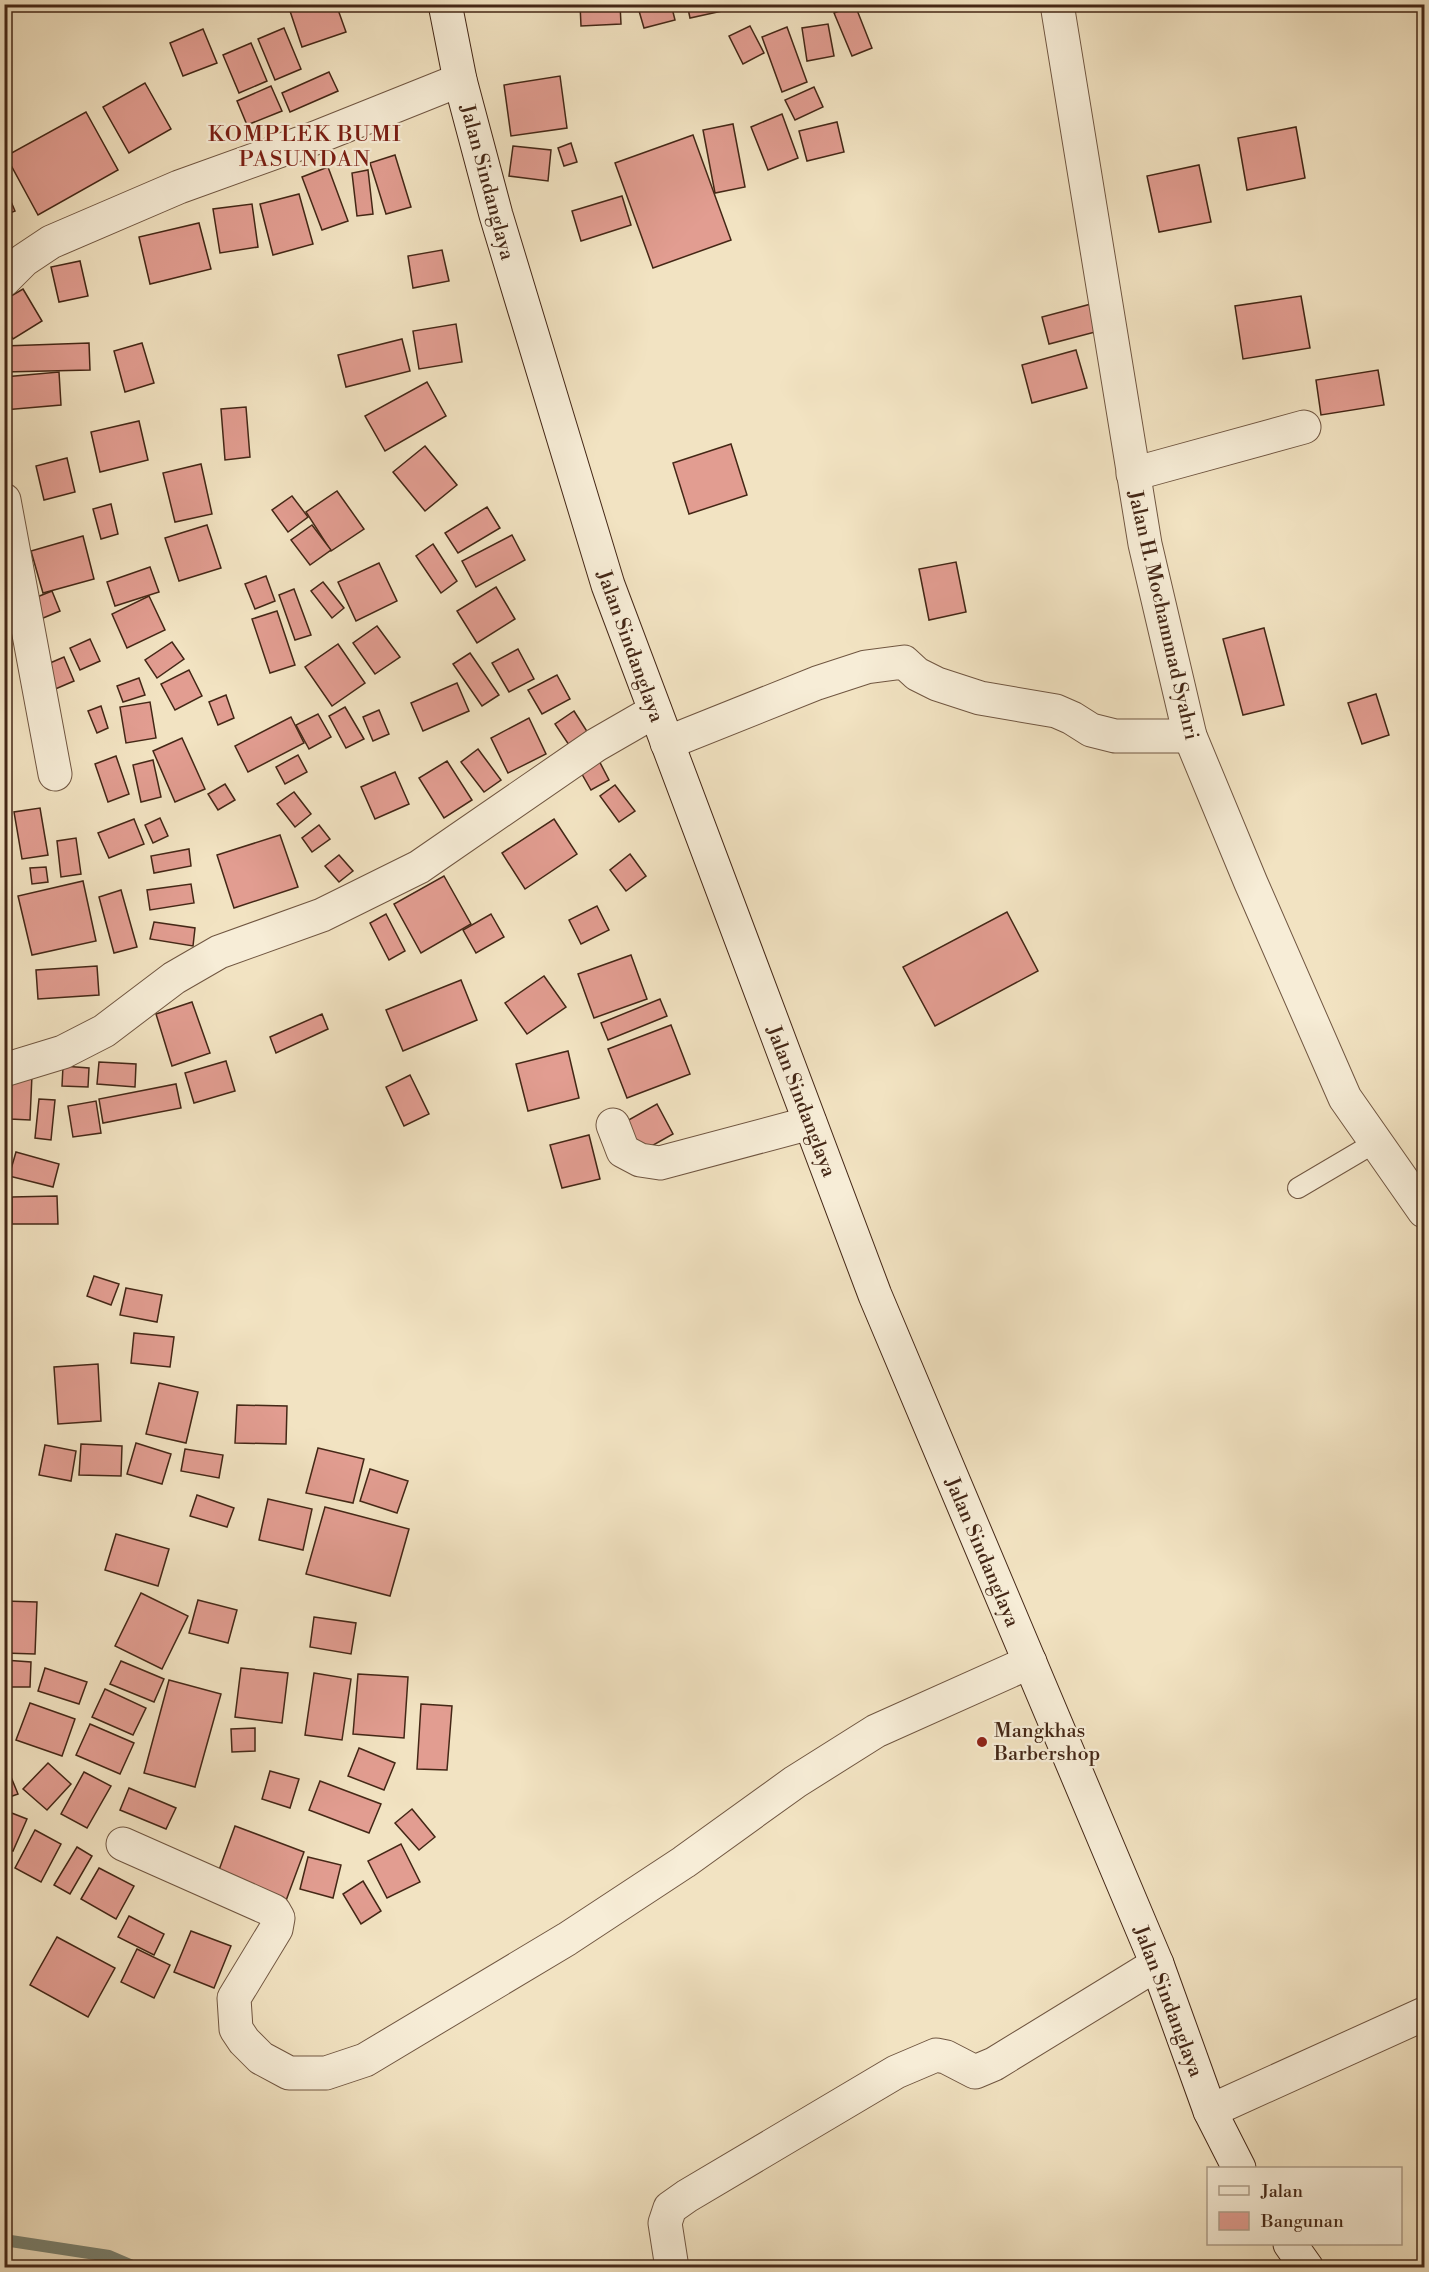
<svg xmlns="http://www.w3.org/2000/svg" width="1429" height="2272" viewBox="0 0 1429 2272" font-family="'Libre Bodoni',serif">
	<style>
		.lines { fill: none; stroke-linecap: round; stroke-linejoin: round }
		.stream { stroke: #798272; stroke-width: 12 }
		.building { fill: #e29d91; stroke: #442716; stroke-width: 1.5 }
		.lane-casing { stroke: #705641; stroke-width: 22 }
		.street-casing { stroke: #705641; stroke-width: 35 }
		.secondary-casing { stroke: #442716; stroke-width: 35 }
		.lane { stroke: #f7edd7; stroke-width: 20 }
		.street { stroke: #f7edd7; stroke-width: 33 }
		.secondary { stroke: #f7edd7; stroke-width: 33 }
		.poi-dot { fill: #8f2418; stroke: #f7edd7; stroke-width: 2 }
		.labels { text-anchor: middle; stroke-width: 4.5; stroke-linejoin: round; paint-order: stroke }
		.street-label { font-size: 20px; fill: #442716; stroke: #f7edd7 }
		.poi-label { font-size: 20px; fill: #442716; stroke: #f7edd7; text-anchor: start }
		.quarter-label { font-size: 22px; letter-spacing: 1.5px; fill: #7a1f14; stroke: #f7edd7 }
	</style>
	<rect width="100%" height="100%" fill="#f2e3c2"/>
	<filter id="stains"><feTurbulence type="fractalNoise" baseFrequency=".00333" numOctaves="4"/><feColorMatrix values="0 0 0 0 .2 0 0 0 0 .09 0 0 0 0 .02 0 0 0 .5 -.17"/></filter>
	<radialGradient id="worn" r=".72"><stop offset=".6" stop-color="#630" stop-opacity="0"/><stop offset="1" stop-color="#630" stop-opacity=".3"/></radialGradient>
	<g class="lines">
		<polyline class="stream" points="4,2240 109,2256 137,2268"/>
	</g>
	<g class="building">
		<polygon points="239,4 266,4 240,8"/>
		<polygon points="310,4 336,4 346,32 302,47 290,11"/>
		<polygon points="580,4 620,4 621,24 581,26"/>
		<polygon points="637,4 671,4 675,20 644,28"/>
		<polygon points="687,4 726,4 727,10 690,18"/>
		<polygon points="747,4 769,4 748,9"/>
		<polygon points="855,5 872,48 852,56 834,13"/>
		<polygon points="828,24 834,56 807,61 802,28"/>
		<polygon points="750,26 764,53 743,64 729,36"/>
		<polygon points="787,27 807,82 782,92 762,37"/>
		<polygon points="284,28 301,69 275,80 258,39"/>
		<polygon points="203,29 217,63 183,76 170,43"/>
		<polygon points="251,43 267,81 239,93 223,55"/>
		<polygon points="329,72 338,91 290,112 282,93"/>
		<polygon points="560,76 567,128 511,136 504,85"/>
		<polygon points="145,83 171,129 129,153 103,107"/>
		<polygon points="271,86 282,111 247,125 237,101"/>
		<polygon points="814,87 823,107 795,120 785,100"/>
		<polygon points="86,112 118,170 38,215 6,156"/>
		<polygon points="782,114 798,158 768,170 751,127"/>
		<polygon points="837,122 844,152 807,161 799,131"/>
		<polygon points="733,124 745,187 715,193 703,130"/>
		<polygon points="1296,127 1305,178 1247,190 1238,138"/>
		<polygon points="693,135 731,240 653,268 615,163"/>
		<polygon points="571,143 577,162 564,166 558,148"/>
		<polygon points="513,146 551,150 548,181 509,176"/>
		<polygon points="395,155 411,207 386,214 370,163"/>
		<polygon points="1199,165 1211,222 1159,232 1147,176"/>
		<polygon points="328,167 348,221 322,230 302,177"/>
		<polygon points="368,170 373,214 357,216 352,173"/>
		<polygon points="4,185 15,211 4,215"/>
		<polygon points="299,194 313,244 273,255 260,204"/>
		<polygon points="622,196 631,225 581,241 572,211"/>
		<polygon points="252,204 258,247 220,253 213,209"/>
		<polygon points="199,223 211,269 150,284 139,237"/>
		<polygon points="442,250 449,281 413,288 408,256"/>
		<polygon points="80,261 88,296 59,302 51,267"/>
		<polygon points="23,289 42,321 13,339 4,325 4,300"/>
		<polygon points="1301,296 1310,348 1243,359 1235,306"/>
		<polygon points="1091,304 1099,331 1049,344 1042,317"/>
		<polygon points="456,324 462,362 419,369 413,331"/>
		<polygon points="402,339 410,371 346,387 338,355"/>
		<polygon points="89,343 90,370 4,372 4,346"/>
		<polygon points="142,343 154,383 125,392 114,351"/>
		<polygon points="1076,350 1087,388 1032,403 1022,365"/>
		<polygon points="1378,370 1384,405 1321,415 1316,380"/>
		<polygon points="59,372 61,405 4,410 4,377"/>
		<polygon points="427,382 446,416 385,451 365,416"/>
		<polygon points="246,407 250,457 225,460 221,409"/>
		<polygon points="139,421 148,460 100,472 91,432"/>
		<polygon points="731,444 747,495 689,514 673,463"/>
		<polygon points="425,446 457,485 425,511 393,472"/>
		<polygon points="67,458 75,492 44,500 36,466"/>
		<polygon points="201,464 212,514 175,522 163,473"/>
		<polygon points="337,491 364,529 331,551 306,512"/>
		<polygon points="292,496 308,517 288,532 272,510"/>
		<polygon points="111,504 118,534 101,539 93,509"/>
		<polygon points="487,507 500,528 458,553 445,533"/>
		<polygon points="207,525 221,568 179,581 165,538"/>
		<polygon points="312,525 331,550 310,565 291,540"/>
		<polygon points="512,535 525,560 476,587 462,561"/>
		<polygon points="83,536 94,579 43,593 31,551"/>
		<polygon points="433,544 457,581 441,593 416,556"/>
		<polygon points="956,562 966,612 929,620 919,569"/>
		<polygon points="379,563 397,601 356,621 338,582"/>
		<polygon points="150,567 159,592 115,606 107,582"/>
		<polygon points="266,576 275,601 255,609 245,584"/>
		<polygon points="323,582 344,608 332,618 311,591"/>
		<polygon points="496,587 515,619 477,643 457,611"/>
		<polygon points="294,589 311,635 295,640 279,595"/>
		<polygon points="52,591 60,611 36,621 27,601"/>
		<polygon points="149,596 165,630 127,648 112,614"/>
		<polygon points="277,611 295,665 270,673 252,619"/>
		<polygon points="377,626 400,657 375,674 353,643"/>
		<polygon points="1264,628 1284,705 1243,715 1223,639"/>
		<polygon points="90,639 100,661 80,670 70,648"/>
		<polygon points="172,642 184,659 157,678 145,660"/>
		<polygon points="338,644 365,683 332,706 305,667"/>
		<polygon points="518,649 534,679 509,692 492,663"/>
		<polygon points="470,653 499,695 482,706 453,664"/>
		<polygon points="64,657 74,681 53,690 43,666"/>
		<polygon points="189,670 202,696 175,710 161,684"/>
		<polygon points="557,675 570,699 542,714 528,690"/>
		<polygon points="139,678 145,695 123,702 117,686"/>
		<polygon points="457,683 469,711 423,731 411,703"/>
		<polygon points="1376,694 1389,735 1362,744 1348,703"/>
		<polygon points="226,695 234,718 218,725 209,702"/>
		<polygon points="150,702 156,738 126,743 120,707"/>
		<polygon points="101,706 108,728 97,733 88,711"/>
		<polygon points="345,707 364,739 346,748 329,716"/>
		<polygon points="379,710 389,734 373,741 363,717"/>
		<polygon points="574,711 588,733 569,745 555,724"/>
		<polygon points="318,714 331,737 309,749 296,725"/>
		<polygon points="291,717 304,743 248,772 235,746"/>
		<polygon points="529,718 546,754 508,773 491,738"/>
		<polygon points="182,738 205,789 175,802 153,751"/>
		<polygon points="478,749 501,780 484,792 461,762"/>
		<polygon points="594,751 609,780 591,790 575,762"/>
		<polygon points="298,755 307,772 285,784 276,767"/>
		<polygon points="116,756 129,794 108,802 95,764"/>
		<polygon points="153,760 161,797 141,802 133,765"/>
		<polygon points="447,761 472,800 444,818 419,778"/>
		<polygon points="395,772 409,804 375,819 361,787"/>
		<polygon points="225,784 235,800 218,810 208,794"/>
		<polygon points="615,785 635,811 619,822 600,796"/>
		<polygon points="294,792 311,814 295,827 277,804"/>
		<polygon points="40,808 48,855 22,859 14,812"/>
		<polygon points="160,818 168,836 153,843 145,825"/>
		<polygon points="134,819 144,844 109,858 98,833"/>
		<polygon points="554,819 577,854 525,889 502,853"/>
		<polygon points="319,825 330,839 312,852 302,838"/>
		<polygon points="280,835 298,887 234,908 217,855"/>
		<polygon points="76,838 81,874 61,877 57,841"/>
		<polygon points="189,849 191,866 154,873 151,856"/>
		<polygon points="630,854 646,876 626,891 610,870"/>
		<polygon points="339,855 353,871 339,882 325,866"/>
		<polygon points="46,867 48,882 32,884 30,868"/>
		<polygon points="444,876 471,924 421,953 394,904"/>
		<polygon points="83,881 96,941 32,955 18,896"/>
		<polygon points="191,884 194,903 150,910 147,890"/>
		<polygon points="121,890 137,947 114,953 99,897"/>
		<polygon points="597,906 609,930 581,944 569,920"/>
		<polygon points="1007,912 1038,971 935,1026 903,967"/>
		<polygon points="386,914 405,951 389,960 370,923"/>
		<polygon points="491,914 504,937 476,953 463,930"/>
		<polygon points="154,922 195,928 193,946 150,939"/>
		<polygon points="631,955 647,999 594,1018 578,974"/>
		<polygon points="97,966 99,995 38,999 36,970"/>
		<polygon points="544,976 566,1007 527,1034 505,1003"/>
		<polygon points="461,980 477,1020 403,1051 386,1010"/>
		<polygon points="4,985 8,985 6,1028 4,1028"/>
		<polygon points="660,999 667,1016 608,1040 601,1023"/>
		<polygon points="192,1002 210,1053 172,1066 156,1014"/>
		<polygon points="322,1014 328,1029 276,1053 270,1037"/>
		<polygon points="671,1025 690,1074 627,1098 608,1049"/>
		<polygon points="568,1051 579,1098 528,1111 516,1064"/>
		<polygon points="226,1061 235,1091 194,1103 185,1073"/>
		<polygon points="99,1062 136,1064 135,1087 97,1084"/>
		<polygon points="63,1066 89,1068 88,1087 62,1086"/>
		<polygon points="12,1075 32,1075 30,1120 10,1119"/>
		<polygon points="410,1075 429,1114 404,1126 386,1087"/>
		<polygon points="176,1084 181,1108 103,1123 99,1099"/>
		<polygon points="39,1099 55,1100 51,1140 35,1138"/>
		<polygon points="96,1101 101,1133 73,1137 68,1106"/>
		<polygon points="657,1104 673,1134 641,1152 625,1122"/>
		<polygon points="589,1135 600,1179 562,1188 550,1145"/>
		<polygon points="16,1152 59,1164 53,1187 9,1176"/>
		<polygon points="57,1196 58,1224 12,1224 12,1197"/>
		<polygon points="94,1276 119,1284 111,1305 87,1296"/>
		<polygon points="126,1288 162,1295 157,1322 120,1315"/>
		<polygon points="134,1333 174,1337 170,1367 131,1363"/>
		<polygon points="98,1364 101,1421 58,1424 54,1367"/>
		<polygon points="159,1383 198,1392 186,1443 146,1434"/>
		<polygon points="237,1405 287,1406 286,1444 235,1443"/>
		<polygon points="136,1443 171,1454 162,1484 127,1474"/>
		<polygon points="81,1444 122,1446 121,1476 79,1475"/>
		<polygon points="45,1445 76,1451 71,1481 39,1475"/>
		<polygon points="318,1448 364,1459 353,1503 306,1493"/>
		<polygon points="185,1449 223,1455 219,1478 181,1471"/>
		<polygon points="370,1469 408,1481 397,1513 360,1501"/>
		<polygon points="197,1495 234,1508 227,1527 190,1516"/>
		<polygon points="268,1499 312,1509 303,1550 259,1540"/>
		<polygon points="325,1507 409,1529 390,1596 306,1574"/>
		<polygon points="116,1534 169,1549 158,1586 105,1570"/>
		<polygon points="141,1593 188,1616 162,1669 115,1646"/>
		<polygon points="198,1600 237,1610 228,1643 189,1633"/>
		<polygon points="4,1601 37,1602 35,1654 4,1653"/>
		<polygon points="314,1617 356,1623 351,1654 310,1647"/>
		<polygon points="4,1660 31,1662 30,1687 4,1687"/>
		<polygon points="121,1661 164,1679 154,1702 110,1684"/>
		<polygon points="45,1668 87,1682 79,1704 38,1691"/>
		<polygon points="241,1668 288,1673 282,1723 235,1717"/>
		<polygon points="314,1673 351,1679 342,1740 305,1735"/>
		<polygon points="358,1674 408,1677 404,1738 353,1734"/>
		<polygon points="169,1680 221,1694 195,1787 144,1773"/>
		<polygon points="105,1689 146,1708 133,1735 92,1717"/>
		<polygon points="30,1703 75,1719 62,1756 16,1740"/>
		<polygon points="421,1704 452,1706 447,1770 417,1769"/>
		<polygon points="90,1724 134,1743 120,1774 76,1755"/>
		<polygon points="255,1728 255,1751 232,1752 231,1729"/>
		<polygon points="359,1748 395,1763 384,1790 348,1776"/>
		<polygon points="4,1760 18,1794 4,1799"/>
		<polygon points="48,1763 71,1784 47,1810 23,1789"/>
		<polygon points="270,1771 299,1779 290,1808 262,1799"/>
		<polygon points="84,1772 111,1786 87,1828 61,1814"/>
		<polygon points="320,1781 381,1804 369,1833 309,1810"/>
		<polygon points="129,1788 176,1808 166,1829 120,1810"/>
		<polygon points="412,1809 435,1837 419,1850 395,1823"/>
		<polygon points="4,1810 27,1819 13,1851 4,1848"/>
		<polygon points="235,1826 304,1852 284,1906 215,1881"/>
		<polygon points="35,1830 61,1844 41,1882 15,1868"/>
		<polygon points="401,1844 420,1882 387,1898 368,1861"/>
		<polygon points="77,1847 92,1856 70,1894 54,1885"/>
		<polygon points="308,1857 341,1865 333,1898 300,1889"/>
		<polygon points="99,1868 134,1886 116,1919 81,1899"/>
		<polygon points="363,1881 381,1911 361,1924 343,1894"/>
		<polygon points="129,1916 164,1934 154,1955 118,1937"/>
		<polygon points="191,1931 231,1946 214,1988 174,1972"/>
		<polygon points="57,1937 115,1968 88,2017 30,1985"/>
		<polygon points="137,1949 170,1965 154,1998 121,1982"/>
	</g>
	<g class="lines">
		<g class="lane-casing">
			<polyline id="lane" points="1298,1188 1376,1142"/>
		</g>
		<g class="street-casing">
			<g id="street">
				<polyline points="1057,4 1145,544 1190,736 1251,883 1345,1098 1424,1211"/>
				<polyline points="4,280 24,260 51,242 179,187 315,138 460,80"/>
				<polyline points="1133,474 1304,427"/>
				<polyline points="4,500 55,774"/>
				<polyline points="667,743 817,683 866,667 904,662 917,674 937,684 980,698 1056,711 1072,718 1091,730 1115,736 1190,736"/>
				<polyline points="4,1070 63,1052 104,1031 174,978 219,952 322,915 419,867 596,745 655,711"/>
				<polyline points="613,1125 623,1151 640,1160 660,1163 810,1123"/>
				<polyline points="123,1844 274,1911 278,1918 276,1929 234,1998 236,2029 244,2041 261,2058 289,2073 326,2073 365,2060 567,1939 684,1862 795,1782 876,1731 1030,1662"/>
				<polyline points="1210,2111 1424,2014"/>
				<polyline points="672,2268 665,2223 670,2208 687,2196 896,2072 936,2055 946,2057 975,2072 994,2064 1157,1964"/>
			</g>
		</g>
		<g class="secondary-casing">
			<g id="secondary">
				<polyline points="445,4 460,80 496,215 608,585 875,1295 1157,1964 1210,2111 1239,2168"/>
				<polyline points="1290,2244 1307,2268"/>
			</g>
		</g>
		<use href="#lane" class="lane"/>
		<use href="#street" class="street"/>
		<use href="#secondary" class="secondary"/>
	</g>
	<circle class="poi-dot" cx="982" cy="1742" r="6"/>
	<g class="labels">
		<g class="street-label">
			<text transform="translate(488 182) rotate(75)" y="7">Jalan Sindanglaya</text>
			<text transform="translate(1164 615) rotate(77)" y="7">Jalan H. Mochammad Syahri</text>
			<text transform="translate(631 646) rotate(70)" y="7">Jalan Sindanglaya</text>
			<text transform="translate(802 1101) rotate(69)" y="7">Jalan Sindanglaya</text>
			<text transform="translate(983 1552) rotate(67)" y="7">Jalan Sindanglaya</text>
			<text transform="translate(1169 2001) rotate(69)" y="7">Jalan Sindanglaya</text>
		</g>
		<g class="poi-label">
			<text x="994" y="1737">Mangkhas<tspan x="994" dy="23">Barbershop</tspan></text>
		</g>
		<g class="quarter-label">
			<text x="305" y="141">KOMPLEK BUMI<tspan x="305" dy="25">PASUNDAN</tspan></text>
		</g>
	</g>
	<rect width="1429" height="2272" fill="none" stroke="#f2e3c2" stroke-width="24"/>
	<rect x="6" y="6" width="1417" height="2260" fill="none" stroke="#442716" stroke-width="3"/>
	<rect x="12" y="12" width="1405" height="2248" fill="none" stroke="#442716" stroke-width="1.5"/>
	<rect x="1207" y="2167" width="195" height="78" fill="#f7edd7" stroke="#af9e8a" stroke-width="1.5"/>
	<rect x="1219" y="2186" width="30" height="9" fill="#f7edd7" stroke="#af9e8a" stroke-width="1.5"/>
	<text x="1261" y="2197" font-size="18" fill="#442716">Jalan</text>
	<rect x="1219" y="2212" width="30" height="18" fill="#e29d91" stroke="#af9e8a" stroke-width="1.5"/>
	<text x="1261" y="2227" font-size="18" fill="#442716">Bangunan</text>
	<rect width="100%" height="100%" filter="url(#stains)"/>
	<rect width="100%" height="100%" fill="url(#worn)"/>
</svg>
